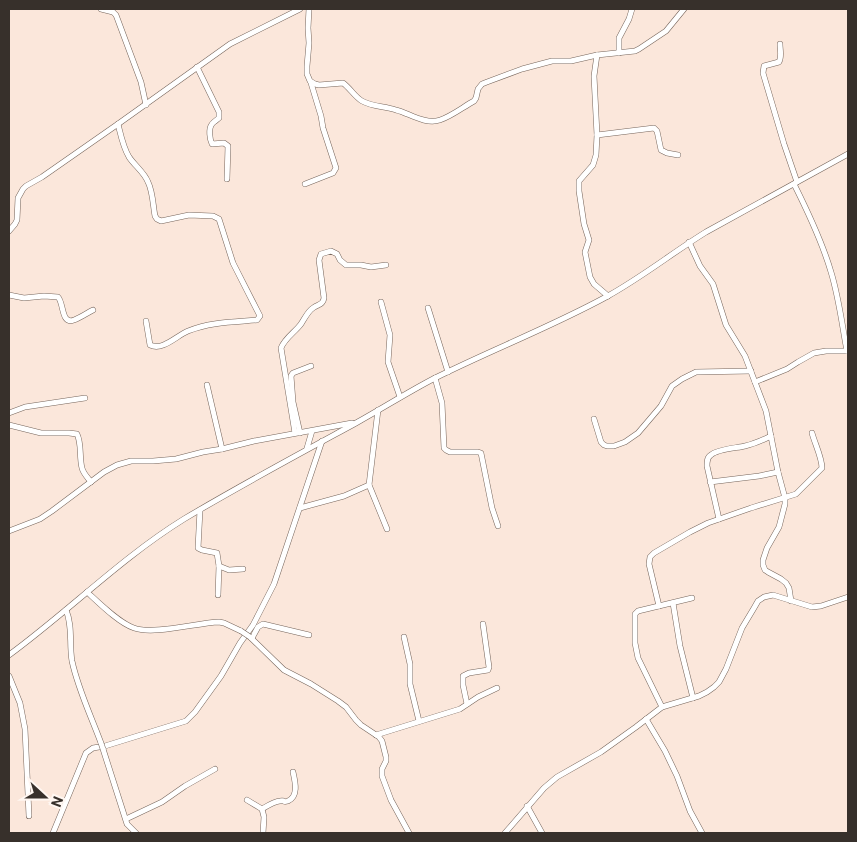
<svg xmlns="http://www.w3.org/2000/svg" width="857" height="842" viewBox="0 0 857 842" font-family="Roboto,sans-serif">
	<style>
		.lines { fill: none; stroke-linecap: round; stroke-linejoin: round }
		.minor-casing { stroke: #76655b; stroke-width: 6 }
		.minor { stroke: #fff; stroke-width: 5 }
		.minor-bridge-casing { stroke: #76655b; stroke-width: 6; stroke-linecap: butt }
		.minor-bridge { stroke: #fff; stroke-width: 5 }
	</style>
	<rect width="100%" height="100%" fill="#fbe7db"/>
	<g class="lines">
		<g class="minor-casing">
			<g id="minor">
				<polyline points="101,9 113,12 116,15 141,82 146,105"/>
				<path d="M 309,9 L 308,28 L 309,43 L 307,66 L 307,74 L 310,81 L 315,84 L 319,85 L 343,83 C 350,88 355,97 362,101 C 373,107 384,106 396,110 C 409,113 425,125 440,120 C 452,116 463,107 474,101 L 476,98 L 478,89 L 482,84 L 487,82 L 522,69 L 552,61 L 571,61 L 597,55 L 635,51 L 639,49 L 666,31 L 684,9"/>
				<path d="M 780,44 C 780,50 782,57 779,62 L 764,66 L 763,73 L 784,144 L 797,182"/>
				<polyline points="619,53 619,38 629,19 632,9"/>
				<polyline points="597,55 594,76 597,135 596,155 593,165 579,181 579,191 584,224 589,240 585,252 590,277 594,284 608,296"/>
				<path d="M 197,67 L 219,112 L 219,118 C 218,119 212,123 212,124 C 208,129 210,140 212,144 L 224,143 L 228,146 L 227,179"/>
				<path d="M 118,124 C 121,136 123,147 129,157 C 135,166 144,172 148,182 C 153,192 153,206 155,216 L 157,219 L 161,221 L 189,215 L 213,216 L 219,219 L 233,263 L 260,316 L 257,320 C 233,322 210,322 188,331 C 176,336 163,351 150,345 L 146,321"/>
				<polyline points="597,135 654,128 657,131 661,150 667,153 678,155"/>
				<polyline points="305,184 333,173 336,168 323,128 321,116 311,83"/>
				<path d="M 794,184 C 808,212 822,241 831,272 C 839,298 842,325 847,351"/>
				<polyline points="9,231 15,224 17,220 18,198 23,189 26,186 42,177 118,124 230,44 300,9"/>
				<polyline points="689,242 700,266 713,284 726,325 745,356 766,411 778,472 785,498 785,504 779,527 767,548 763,560 763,565 765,570 768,572 781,579 786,583 789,588 791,601"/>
				<path d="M 9,295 L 24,298 L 44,296 L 58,297 C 64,303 61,325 74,320 C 80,318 87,313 93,310"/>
				<polyline points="381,302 390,335 388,362 400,397"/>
				<polyline points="428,308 448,372"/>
				<polyline points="435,378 442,403 444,448 446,450 450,452 478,452 481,453 492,508 498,526"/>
				<polyline points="755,382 787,369 798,362 814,353 826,351 848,351"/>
				<polyline points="207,385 222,449"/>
				<polyline points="9,413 25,407 85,398"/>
				<polyline points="594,419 601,442 604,445 607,446 614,446 625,442 638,433 661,406 672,386 682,379 696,372 751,371"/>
				<path d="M 9,425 L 41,433 L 69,433 L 77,434 C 82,444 79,457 82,468 C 83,473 88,478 91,482"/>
				<path d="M 295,433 L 281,348 C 285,338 295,332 301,324 C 305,318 308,311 313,308 C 318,304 323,305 324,298 L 319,260 L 321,254 L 331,251 L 337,254 L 340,260 L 346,265 L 361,265 L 371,267 L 386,265"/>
				<polyline points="300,433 293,402 291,376 293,373 311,366"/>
				<polyline points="307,448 312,431"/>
				<polyline points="710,482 759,476 778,472"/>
				<polyline points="369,485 387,529"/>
				<polyline points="300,508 344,496 369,485 378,410"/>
				<polyline points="200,510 198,548 202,550 217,553 219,566 218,595"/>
				<path d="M 719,519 L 707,466 C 707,462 707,457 711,455 C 717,449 737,448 745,446 C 754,444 763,440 771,436"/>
				<polyline points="9,531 40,519 52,511 104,472 117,465 131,461 153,461 176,459 203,452 222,449 254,441 352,423"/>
				<polyline points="219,566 229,570 243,569"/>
				<path d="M 87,592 C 99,603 119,623 134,628 C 154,635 196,623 219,622 L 224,623 L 241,631"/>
				<polyline points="673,603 680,646 693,698"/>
				<path d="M 659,606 L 649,564 L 650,557 L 654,553 L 690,532 L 708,523 L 751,508 L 796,494 L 822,468 C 822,458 815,444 812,433"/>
				<path d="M 66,610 C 73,626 69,644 72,661 C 78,689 91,716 101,743"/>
				<polyline points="250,637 284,670 311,684 338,701 346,707 356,720 361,725 379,737 382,741 386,757 386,761 382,769 382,776 391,800 409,833"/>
				<polyline points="404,637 410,664 410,684 419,721"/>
				<polyline points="252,638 258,627 263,624 309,635"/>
				<path d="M 9,655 C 69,611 121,558 184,519 C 241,485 299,454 356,423 C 383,408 408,392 435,378 C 491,350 551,327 606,297 C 641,278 672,253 706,232 L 848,154"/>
				<polyline points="9,676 20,703 25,729 29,816"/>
				<polyline points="467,704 463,685 463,676 469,673 488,670 489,667 483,624"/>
				<polyline points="662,707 638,658 635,643 635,614 638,611 692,598"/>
				<polyline points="646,719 665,751 677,776 690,811 702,833"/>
				<polyline points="376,735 460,709 478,697 497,688"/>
				<polyline points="103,749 127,824 136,833"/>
				<polyline points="247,800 262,809 264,817 263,833"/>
				<polyline points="527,806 542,833"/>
				<path d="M 262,809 C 267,806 275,801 280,801 C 287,800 282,803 288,801 C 299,796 295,781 293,772"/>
				<polyline points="126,819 162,802 185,786 215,769"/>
				<polyline points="53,833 86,753 93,748 105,746 186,721 195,712 221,676 240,643 253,625 274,584 322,441"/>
				<polyline points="505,833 544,788 557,777 601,752 636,727 662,707 699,696 707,692 714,687 719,682 726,669 742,628 754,608 758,601 764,597 773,595 812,607 821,606 848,597"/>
			</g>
		</g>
		<use href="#minor" class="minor"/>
		<g class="minor-bridge-casing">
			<g id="minor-bridge">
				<polyline points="241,631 250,637"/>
				<polyline points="101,743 103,749"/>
			</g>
		</g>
		<use href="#minor-bridge" class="minor-bridge"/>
	</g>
	<rect width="857" height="842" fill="none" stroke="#37302b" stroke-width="20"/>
	<g transform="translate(45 797) rotate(111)" stroke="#fff7f2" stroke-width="4" paint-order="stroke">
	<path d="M0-4L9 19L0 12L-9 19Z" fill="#37302b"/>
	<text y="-8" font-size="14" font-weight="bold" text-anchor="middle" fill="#37302b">N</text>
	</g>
</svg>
